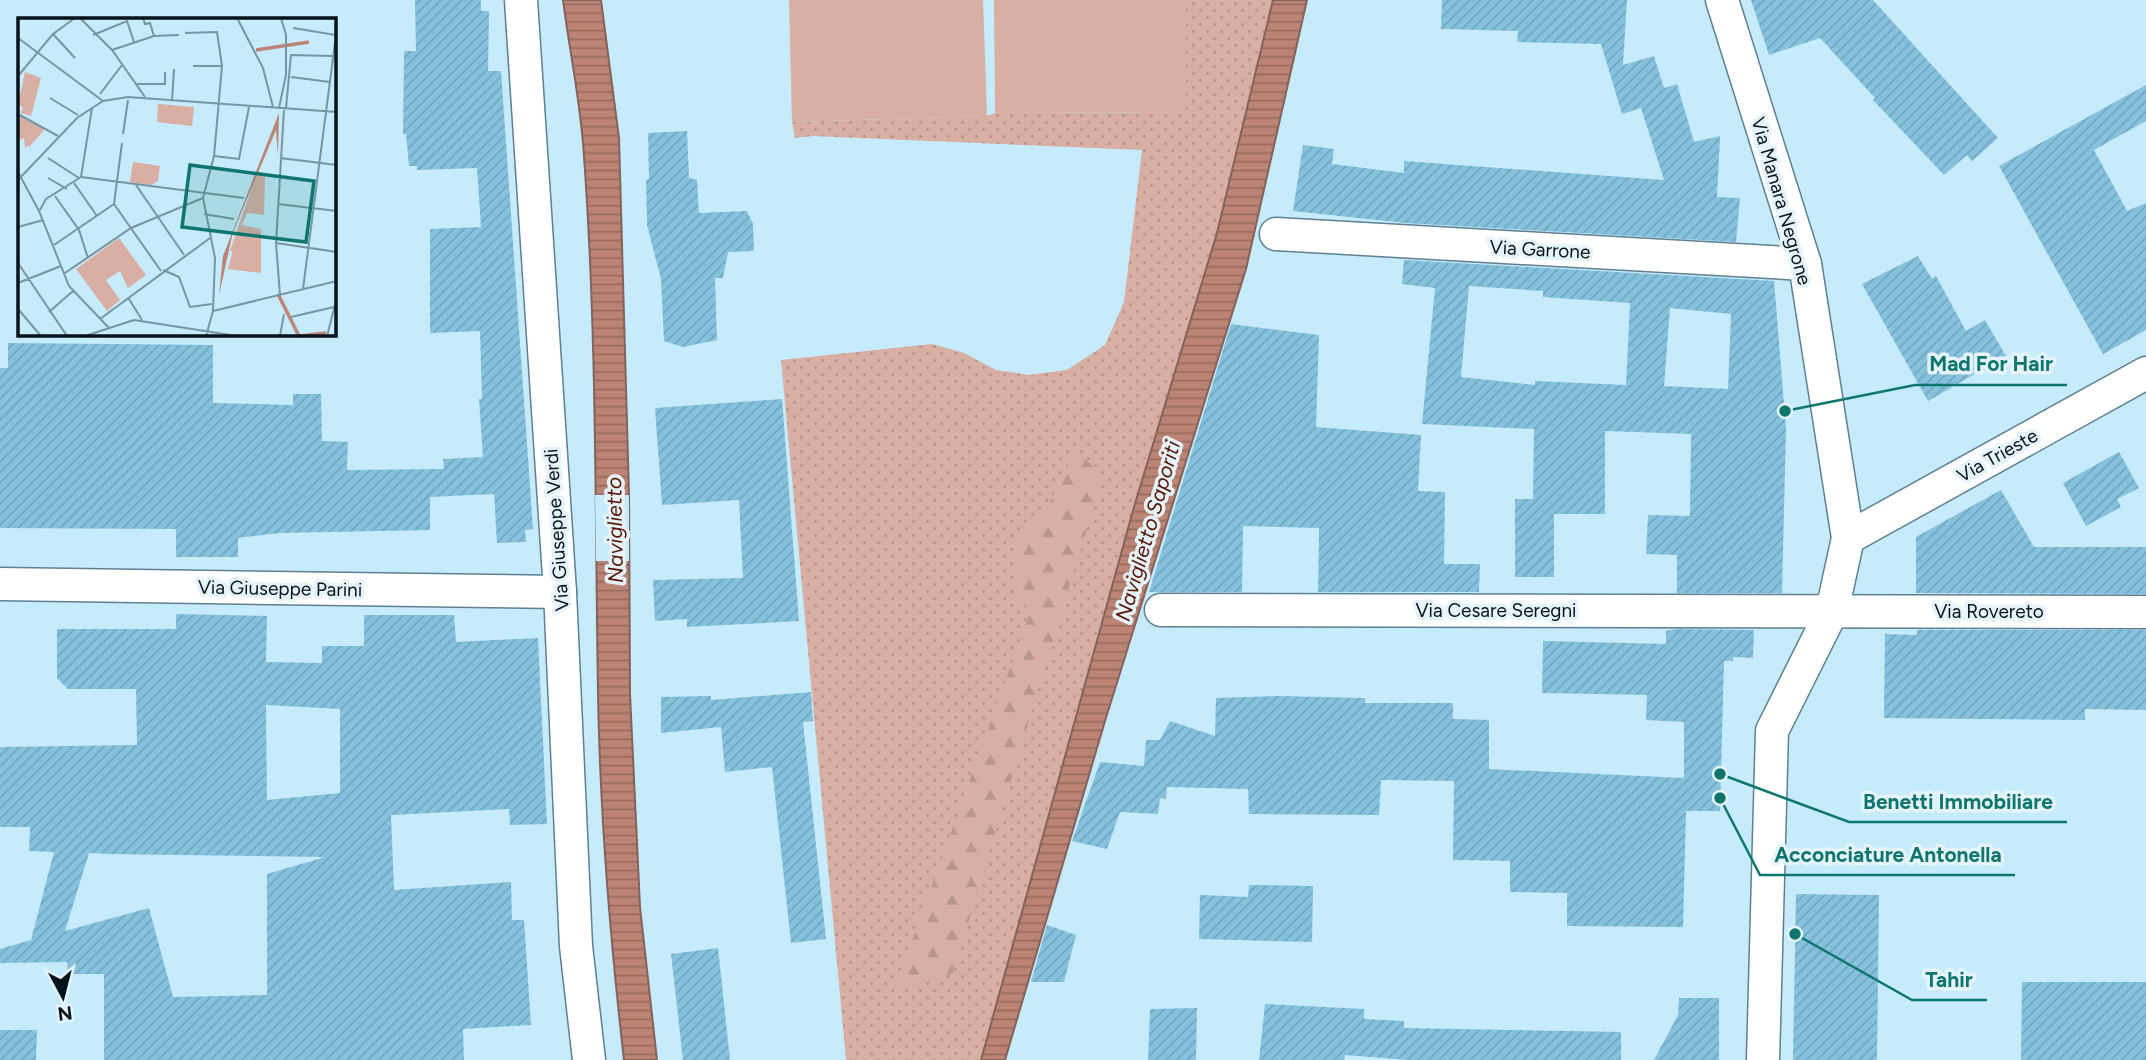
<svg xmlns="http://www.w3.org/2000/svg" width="2146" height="1060" viewBox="0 0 2146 1060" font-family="Figtree,sans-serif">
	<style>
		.grass { fill: url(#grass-dots) }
		.forest { fill: url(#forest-firs) }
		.garden { fill: #d9afa4 }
		.water { fill: url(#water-rules); stroke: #85625a; stroke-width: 2 }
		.pier { fill: #c5ebfc }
		.building { fill: url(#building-hatch); fill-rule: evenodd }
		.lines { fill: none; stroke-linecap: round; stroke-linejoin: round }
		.minor-casing { stroke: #5e8090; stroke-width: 35 }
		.minor { stroke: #fff; stroke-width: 32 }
		.labels { text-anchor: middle; stroke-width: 7; stroke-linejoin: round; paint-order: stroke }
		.street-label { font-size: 19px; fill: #06131a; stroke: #e5f4fb }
		.water-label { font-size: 21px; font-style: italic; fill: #591402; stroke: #e5f4fb }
		.inset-river { fill: none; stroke: #bc8475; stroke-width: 3.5 }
		.inset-road { fill: none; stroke: #7995a2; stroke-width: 2 }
		.view { fill: #0f766e; fill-opacity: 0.15; stroke: #0f766e; stroke-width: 3.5 }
		.inset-edge { fill: none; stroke: #06131a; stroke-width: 3.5 }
		.leader { fill: none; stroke: #0f766e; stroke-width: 2.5 }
		.callout-dot { fill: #0f766e; stroke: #e5f4fb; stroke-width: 2.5 }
		.callout-label { font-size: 21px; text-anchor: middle; font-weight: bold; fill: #0f766e; stroke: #e5f4fb; stroke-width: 7; stroke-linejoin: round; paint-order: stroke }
	</style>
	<defs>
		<pattern id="grass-dots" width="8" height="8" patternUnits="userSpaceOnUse" patternTransform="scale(1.75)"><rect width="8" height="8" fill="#d9afa4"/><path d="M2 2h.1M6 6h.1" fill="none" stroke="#b9968d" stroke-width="1.8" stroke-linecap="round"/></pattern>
		<pattern id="forest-firs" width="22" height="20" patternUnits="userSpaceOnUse" patternTransform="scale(1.75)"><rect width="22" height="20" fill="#d9afa4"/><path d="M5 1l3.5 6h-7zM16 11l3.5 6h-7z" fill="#b9968d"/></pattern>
		<pattern id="water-rules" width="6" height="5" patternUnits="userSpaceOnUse" patternTransform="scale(1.75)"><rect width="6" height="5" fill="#bc8475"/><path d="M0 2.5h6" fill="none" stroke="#976b5f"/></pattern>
		<pattern id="building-hatch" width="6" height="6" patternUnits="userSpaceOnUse" patternTransform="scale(1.75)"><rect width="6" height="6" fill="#86c2de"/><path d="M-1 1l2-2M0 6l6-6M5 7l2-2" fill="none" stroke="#72a6be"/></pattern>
	</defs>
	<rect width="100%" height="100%" fill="#c5ebfc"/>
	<polygon class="grass" points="1186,0 1273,0 1217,233 1100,627 981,1060 846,1060 781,360 932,344 964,353 996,370 1029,375 1067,370 1105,345 1124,302 1142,150 813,136 795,138 792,122 987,116 995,113 1186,112"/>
	<polygon class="forest" points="1075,450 1103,475 953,973 915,986 896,985 1031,610 1015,597 1015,539 1044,515"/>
	<g class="garden">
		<polygon points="789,0 983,0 987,116 792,122"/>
		<polygon points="994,0 1186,0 1186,112 995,113"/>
	</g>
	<g class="water">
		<path d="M 563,0 L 601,0 L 619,138 L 629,495 L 630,694 L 640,907 L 657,1060 L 624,1060 C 610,938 600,815 598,693 C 595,510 597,325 583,143 C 579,95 569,47 563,0 Z"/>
		<polygon points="1273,0 1307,0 1246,269 1105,721 1005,1060 981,1060 1134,507 1217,233"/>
	</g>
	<polygon class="pier" points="595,495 629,495 629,561 596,561"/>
	<g class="building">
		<polygon points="415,0 481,0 481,11 489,11 488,71 501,71 533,529 525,530 526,542 497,543 494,494 430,497 430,530 280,533 238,538 238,557 176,557 176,529 0,528 0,368 8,368 8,343 213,345 213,403 293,405 293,394 321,394 322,441 348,442 347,470 444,469 443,459 483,457 479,399 482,399 480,331 430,333 430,229 481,227 477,168 417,170 417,166 409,166 406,134 403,134 404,51 416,51"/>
		<polygon points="1442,0 1627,0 1623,65 1654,56 1664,88 1677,84 1694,142 1720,136 1717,197 1740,198 1736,242 1405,223 1293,211 1303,145 1334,149 1332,164 1404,173 1404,161 1664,180 1641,108 1622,114 1601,44 1517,42 1518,31 1441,29"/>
		<polygon points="1751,0 1873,0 1998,138 1972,161 1967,155 1944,175 1873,100 1875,98 1820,38 1769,55"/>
		<polygon points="2146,85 2146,121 2094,150 2127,211 2146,203 2146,330 2103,354 1999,166"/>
		<polygon points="687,131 689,178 697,180 699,213 747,211 753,224 754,251 728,252 723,278 715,278 717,340 683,347 664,341 661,279 647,225 646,180 649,179 648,133"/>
		<polygon points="1918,256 1932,279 1936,276 1966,331 1985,320 2006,356 1928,401 1862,284"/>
		<path d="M 1404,260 L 1774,281 L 1786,429 L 1782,593 L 1677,593 L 1677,555 L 1646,554 L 1648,515 L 1690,516 L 1691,434 L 1605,431 L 1605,514 L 1554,514 L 1554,577 L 1515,577 L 1515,499 L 1533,499 L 1534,429 L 1422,424 L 1435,288 L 1402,284 ZM 1469,286 L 1543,291 L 1543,297 L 1630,303 L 1626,385 L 1535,381 L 1535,385 L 1461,377 ZM 1670,308 L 1731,314 L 1728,389 L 1664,386 Z"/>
		<polygon points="1231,324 1319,335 1316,427 1421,435 1418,491 1445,492 1444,564 1480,564 1479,592 1318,592 1319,528 1243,526 1242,592 1149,592"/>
		<polygon points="782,399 799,621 687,627 687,619 655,621 653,580 743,578 739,500 662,505 655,408"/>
		<polygon points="2119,452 2139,488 2117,499 2121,507 2086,526 2063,483"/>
		<polygon points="2001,490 2034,547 2146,547 2146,594 1916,593 1916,537"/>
		<path d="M 176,614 L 267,616 L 266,662 L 322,663 L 322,646 L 364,646 L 364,615 L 454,615 L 456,642 L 538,638 L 547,824 L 510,825 L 509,809 L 391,815 L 394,890 L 511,882 L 512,920 L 524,920 L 531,1025 L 463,1029 L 464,1060 L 104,1060 L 104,974 L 68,974 L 67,962 L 0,963 L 0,949 L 31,940 L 54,852 L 29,851 L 30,827 L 0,827 L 0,747 L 137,745 L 136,689 L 68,689 L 57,678 L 57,629 L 176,629 ZM 266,705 L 340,709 L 340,793 L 267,800 ZM 89,853 L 109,854 L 325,857 L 267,874 L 267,995 L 173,997 L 149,908 L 65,931 Z"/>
		<polygon points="1676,629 1753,630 1754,633 1753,658 1733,657 1733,661 1724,661 1720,811 1686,811 1683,927 1567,926 1567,893 1510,892 1510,861 1453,860 1454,781 1381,780 1379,815 1249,814 1248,789 1167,787 1166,799 1160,798 1158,814 1120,812 1107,849 1072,841 1100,762 1144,766 1146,740 1160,740 1170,721 1215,736 1216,698 1278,696 1365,698 1365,703 1453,703 1453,719 1489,720 1489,769 1684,778 1684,722 1646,720 1647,695 1542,693 1543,641 1666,644 1666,631"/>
		<polygon points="1917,630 2146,630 2146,710 2085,709 2085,720 1884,718 1885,634 1917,635"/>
		<polygon points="811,692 813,721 803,722 826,939 791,943 772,767 725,772 721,727 661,733 661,697 711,696 711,700"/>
		<polygon points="1249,885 1313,886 1312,942 1199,939 1200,895 1248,897"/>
		<polygon points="1796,894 1879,895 1877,1060 1793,1060"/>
		<polygon points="1047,925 1076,935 1064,982 1031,982"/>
		<polygon points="718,948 730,1060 683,1060 671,954"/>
		<polygon points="2022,982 2146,982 2146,1060 2021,1060"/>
		<polygon points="1679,998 1719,998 1719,1060 1654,1060 1678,1015"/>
		<polygon points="1265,1004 1364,1009 1364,1019 1404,1021 1404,1028 1621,1032 1621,1060 1409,1060 1345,1055 1344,1060 1259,1060"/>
		<polygon points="1197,1008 1196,1060 1148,1060 1150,1009"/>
		<polygon points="0,1030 37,1030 36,1060 0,1060"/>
	</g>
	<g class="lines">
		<g class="minor-casing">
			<g id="minor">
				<polyline points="521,0 560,592 576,946 589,1060"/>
				<polyline points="1722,0 1805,264 1848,538 1832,611 1772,731 1763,1060"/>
				<polyline points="1276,234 1805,264"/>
				<polyline points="1848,538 2146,373"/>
				<polyline points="0,584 560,592"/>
				<polyline points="1161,610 2146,612"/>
			</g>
		</g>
		<use href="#minor" class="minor"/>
	</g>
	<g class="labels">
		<g class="street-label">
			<text transform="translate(1782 201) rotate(74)" y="7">Via Manara Negrone</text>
			<text transform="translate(1540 249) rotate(3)" y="7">Via Garrone</text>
			<text transform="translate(1997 455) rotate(-29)" y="7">Via Trieste</text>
			<text transform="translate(556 530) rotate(-94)" y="7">Via Giuseppe Verdi</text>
			<text transform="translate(280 588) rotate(1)" y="7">Via Giuseppe Parini</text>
			<text x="1496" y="617">Via Cesare Seregni</text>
			<text x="1989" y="618">Via Rovereto</text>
		</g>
		<g class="water-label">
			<text transform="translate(615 530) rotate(-91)" y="7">Naviglietto</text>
			<text transform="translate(1148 531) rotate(-74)" y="7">Naviglietto Saporiti</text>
		</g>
	</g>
	<g transform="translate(18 18)">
		<rect width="318" height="318" fill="#c5ebfc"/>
		<path d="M 0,97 L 27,111 L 12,128 L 7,129 L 6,120 L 0,123 ZM 115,144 L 142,148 L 140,163 L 133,167 L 112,164 ZM 239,155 L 247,155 L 246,197 L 229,195 L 224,207 L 243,211 L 221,209 L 218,233 L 212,233 Z" fill="#d9afa4"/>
		<path d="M 140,86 L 176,89 L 174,108 L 139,104 ZM 101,220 L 128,257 L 110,270 L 102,253 L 88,262 L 102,282 L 89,293 L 58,251 Z" fill="#d9afa4"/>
		<path d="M 7,54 L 23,60 L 13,98 L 3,95 L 5,89 L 0,87 ZM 221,209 L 243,211 L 243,255 L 210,251 Z" fill="#d9afa4"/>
		<path d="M 261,95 L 260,138 L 258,112 L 215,214 L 201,277 L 205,238 Z" fill="#bc8475"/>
		<path class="inset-river" d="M 238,32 L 291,24M 260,276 L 281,318M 282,318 L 308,315"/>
		<path class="inset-road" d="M 62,0 L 94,32 L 127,79M 125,0 L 127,6 L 132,5 L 136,18M 219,0 L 245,50 L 255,89M 275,10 L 318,17 L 285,271M 167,15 L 199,14 L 204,48 L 196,138 L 185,180 L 197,240 L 195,293 L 188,318M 35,16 L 57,40M 75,17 L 109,3 L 116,24M 0,20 L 85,83M 94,32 L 136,18 L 161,17M 175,48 L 204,48M 0,58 L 35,16 L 57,0M 273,59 L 312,64M 119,66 L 147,66 L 147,54M 82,76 L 104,47M 32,80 L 60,97M 85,83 L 110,79 L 319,94M 154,83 L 156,51M 261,90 L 268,57 L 268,17 L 263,0M 268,90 L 273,37 L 315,38M 0,96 L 40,118M 105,116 L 110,82M 104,125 L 96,186 L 143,253M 196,138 L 221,141 L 231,89M 30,140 L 61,160M 262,140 L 319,147M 0,154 L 21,193 L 51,268 L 91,310M 63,159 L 226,180M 30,160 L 49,171M 0,162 L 59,100 L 85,83M 56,165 L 79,198M 118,167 L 166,237M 37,178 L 61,212 L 70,240M 260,186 L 319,193M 22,192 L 28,181 L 63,159 L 74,90M 186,196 L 216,201M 0,209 L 25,202M 258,225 L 319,234M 36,227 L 96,186M 0,245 L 49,318M 145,252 L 161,259 L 172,289 L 194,286M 47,255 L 113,210 L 185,180M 0,265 L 43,248M 262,277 L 258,225 L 266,92M 111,281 L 124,302M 0,291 L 23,318M 195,293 L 319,263M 31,294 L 55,273M 273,299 L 316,289M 82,301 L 192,220M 67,318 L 116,302 L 219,318M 262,318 L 266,296M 309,318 L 319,279"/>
		<path class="view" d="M 172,147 L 296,163 L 288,224 L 164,209 Z"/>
		<rect width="318" height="318" class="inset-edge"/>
	</g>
	<path class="leader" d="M1785 411L1915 385H2067M1720 774L1849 822H2067M1720 798L1760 875H2015M1795 934L1912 1000H1987"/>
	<g class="callout-dot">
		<circle cx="1785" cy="411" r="7"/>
		<circle cx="1720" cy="774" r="7"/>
		<circle cx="1720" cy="798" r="7"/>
		<circle cx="1795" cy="934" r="7"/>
	</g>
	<g class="callout-label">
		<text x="1991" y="371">Mad For Hair</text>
		<text x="1958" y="809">Benetti Immobiliare</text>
		<text x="1888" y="862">Acconciature Antonella</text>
		<text x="1949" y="987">Tahir</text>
	</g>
	<g transform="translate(63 997) rotate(173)" stroke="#e5f4fb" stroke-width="5" paint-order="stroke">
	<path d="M0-5L12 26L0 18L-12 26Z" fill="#06131a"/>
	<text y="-10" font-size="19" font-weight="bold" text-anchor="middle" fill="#06131a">N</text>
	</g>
</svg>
